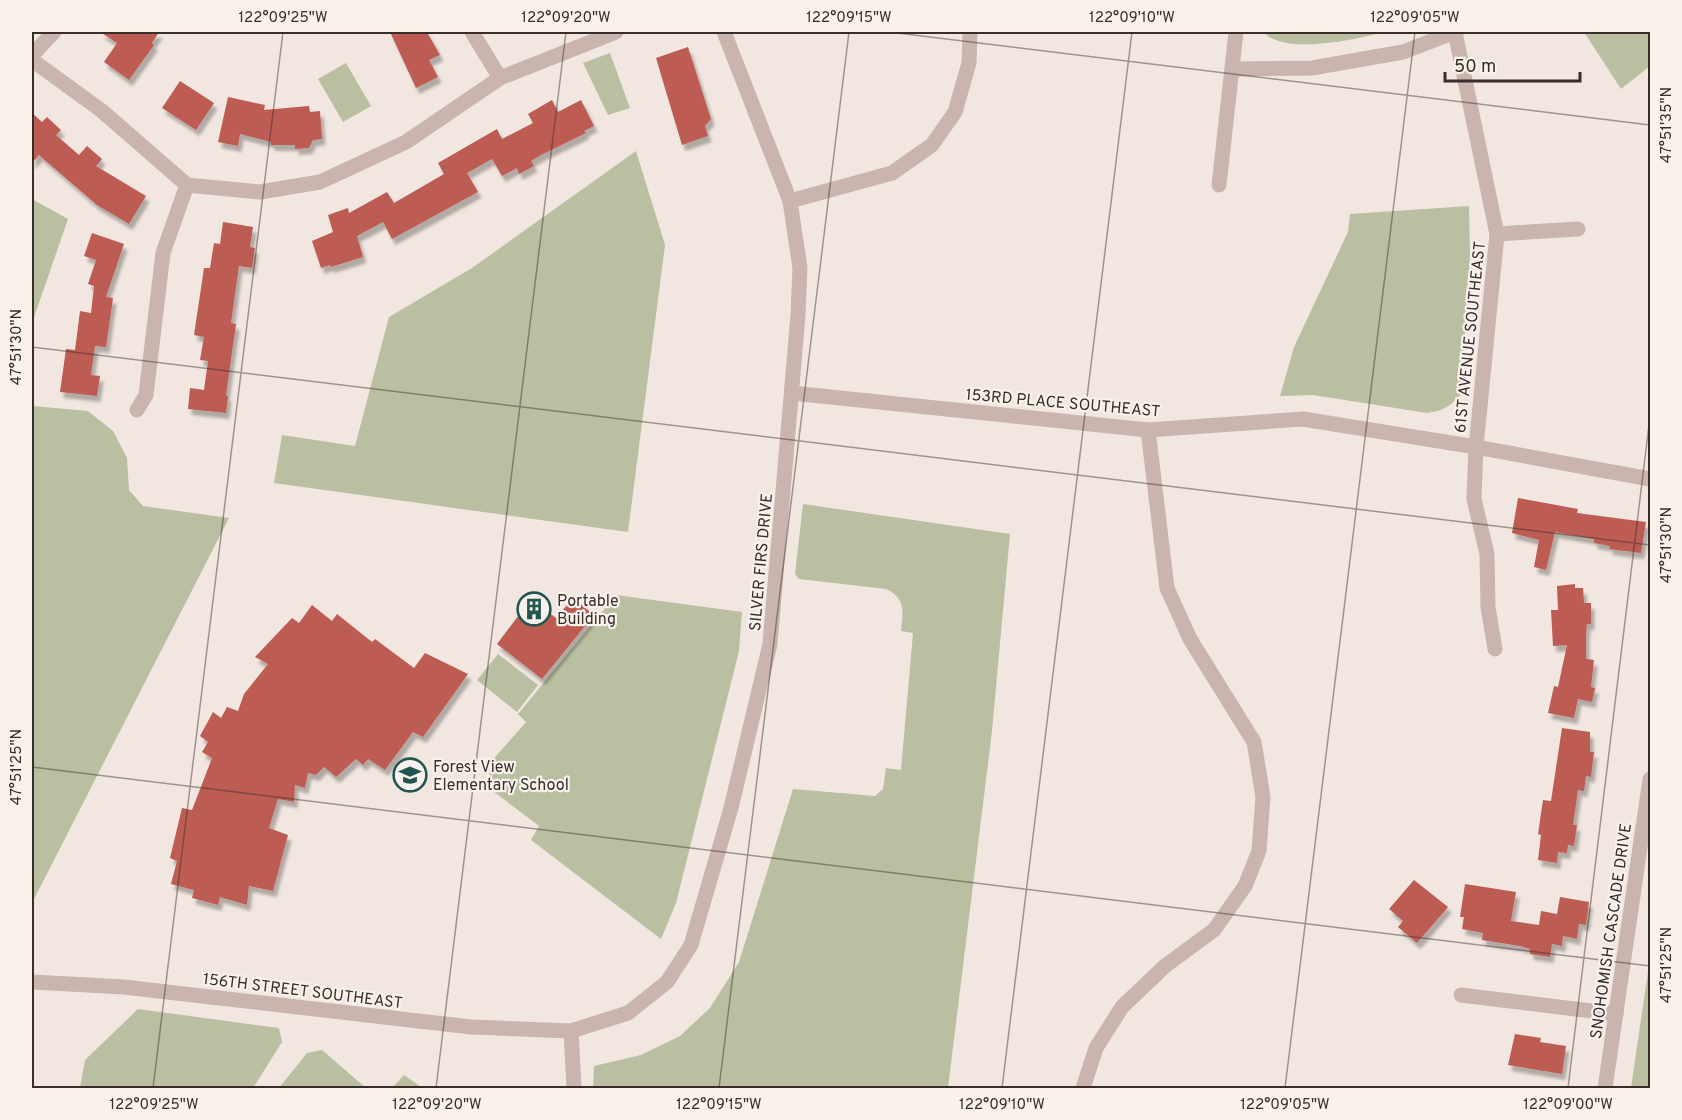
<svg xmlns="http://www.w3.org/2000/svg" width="1682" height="1120" viewBox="0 0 1682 1120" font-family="Overpass,sans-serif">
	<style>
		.green { fill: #babfa1 }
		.building { fill: #bc5b53; filter: url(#shadow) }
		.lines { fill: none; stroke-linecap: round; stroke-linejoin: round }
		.minor { stroke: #c9b5ad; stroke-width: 15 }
		.tertiary { stroke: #c9b5ad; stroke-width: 15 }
		.ticks { fill: none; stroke: #382d2b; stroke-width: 1.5; stroke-opacity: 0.45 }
		.labels { text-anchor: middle; stroke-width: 4.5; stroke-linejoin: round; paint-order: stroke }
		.street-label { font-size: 16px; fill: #382d2b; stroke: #f9f1ec }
		.poi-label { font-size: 16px; fill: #382d2b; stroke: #f9f1ec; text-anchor: start }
		.neatline { fill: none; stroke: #382d2b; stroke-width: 2 }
		.ticks-label { font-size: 15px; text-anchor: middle; fill: #382d2b }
	</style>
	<defs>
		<filter id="shadow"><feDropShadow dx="3.5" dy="6" stdDeviation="1.5" flood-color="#0004"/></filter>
	</defs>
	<rect width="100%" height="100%" fill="#f1e6e0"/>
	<g class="green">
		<path d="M 1264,32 L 1382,32 C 1357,40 1282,55 1264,32 Z"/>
		<polygon points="1584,32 1650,32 1650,66 1621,89"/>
		<polygon points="610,53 630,108 608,115 583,63"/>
		<polygon points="346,63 371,106 343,122 318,79"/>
		<polygon points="636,151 665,245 628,532 274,483 282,435 355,446 389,317 472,268"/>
		<polygon points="32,199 68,219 32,323"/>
		<path d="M 1469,206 L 1470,255 L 1461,394 C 1451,406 1443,411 1427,413 L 1313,395 L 1280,396 L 1294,347 L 1348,232 L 1350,214 Z"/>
		<polygon points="32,406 88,411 113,431 127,458 129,490 143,506 229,518 32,903"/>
		<path d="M 803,504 L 1010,534 L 992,731 L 948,1088 L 593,1088 L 594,1066 L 641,1055 L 680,1036 L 710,1008 L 739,962 L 793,789 L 875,796 L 883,789 L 886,768 L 901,770 L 913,633 L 901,631 C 903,612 906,598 886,589 L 799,579 L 795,574 Z"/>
		<polygon points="616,595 742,612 739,651 676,903 661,939 531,840 539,826 489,788 490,763 526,722 518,714"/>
		<polygon points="498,654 538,685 517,712 477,680"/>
		<polygon points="1650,958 1650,1088 1631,1088"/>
		<polygon points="138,1009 279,1028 282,1042 253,1088 80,1088 85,1060"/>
		<polygon points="322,1050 366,1088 279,1088 307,1053"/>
		<polygon points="404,1075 421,1087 422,1088 392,1088"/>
	</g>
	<g class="building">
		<polygon points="100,32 159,32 152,43 154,45 129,80 104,62 117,43"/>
		<polygon points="390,32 427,32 440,55 429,60 438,77 416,88"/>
		<polygon points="688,47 711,119 705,126 708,136 682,145 656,58"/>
		<polygon points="180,81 214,103 196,130 162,108"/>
		<polygon points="228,97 265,105 264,110 309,106 310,112 320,111 322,139 313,140 309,148 295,149 295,145 271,145 271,142 240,134 238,146 218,142"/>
		<polygon points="552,100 558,112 581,100 594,126 584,131 586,133 541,155 531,161 534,166 519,174 517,168 502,176 492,159 467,173 478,192 392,239 383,222 357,236 363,257 331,267 330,265 321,268 312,241 333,232 328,215 348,208 349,213 387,192 394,203 444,174 438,163 497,129 502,139 533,123 528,114"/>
		<polygon points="32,113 42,122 47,117 61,130 56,135 79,155 87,146 102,159 96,166 146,196 129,224 97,205 39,155 32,163"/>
		<polygon points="223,222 253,227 250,247 255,248 252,268 239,266 231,323 236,324 226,395 228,396 226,413 188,409 190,388 204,390 208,361 200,360 204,337 194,335 204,268 210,268 214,243 220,244"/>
		<polygon points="92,233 124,244 106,297 113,298 106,347 95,346 91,375 100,376 97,396 60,392 66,349 75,350 80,311 91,313 94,286 88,284 96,260 84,256"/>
		<polygon points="1518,498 1578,509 1577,513 1646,522 1641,553 1609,549 1610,546 1594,543 1594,539 1555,532 1546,570 1534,567 1539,540 1512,533"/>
		<polygon points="1575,584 1575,588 1583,588 1584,603 1591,603 1591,624 1587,624 1586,634 1586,659 1594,660 1591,687 1595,688 1592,702 1578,699 1574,718 1548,713 1554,686 1558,687 1567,645 1553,646 1551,610 1558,610 1557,586"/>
		<polygon points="573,598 594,615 542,679 497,644 531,599 556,618"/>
		<polygon points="312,605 332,621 337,614 372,642 375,639 414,668 425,653 468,674 423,737 413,732 385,770 368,759 363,765 356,759 336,777 324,767 316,775 308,773 305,788 295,785 294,802 278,799 269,828 288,835 273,891 249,886 247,905 220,897 218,905 192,898 194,890 171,884 177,861 170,858 182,808 192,810 212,758 202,752 208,742 200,736 213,712 221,718 227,707 238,711 244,694 268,664 255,657 292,618 299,623"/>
		<polygon points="1562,728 1590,732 1590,752 1594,752 1591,777 1586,776 1584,791 1578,790 1573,825 1577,825 1574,846 1568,845 1567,853 1558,852 1557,863 1538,860 1541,835 1538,834 1543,800 1551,801"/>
		<polygon points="1414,880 1448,907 1417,943 1398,927 1403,921 1389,909"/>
		<polygon points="1465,884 1516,892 1511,921 1539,925 1541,911 1557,914 1560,897 1589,902 1586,925 1579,924 1577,939 1563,936 1562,946 1552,944 1550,957 1530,954 1530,949 1520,946 1482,940 1483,933 1462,929 1464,917 1460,917"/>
		<polygon points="1515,1034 1541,1038 1540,1042 1566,1046 1562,1074 1508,1065"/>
	</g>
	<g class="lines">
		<g class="minor">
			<polyline points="472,32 500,78"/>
			<polyline points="1455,32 1497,234 1476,447 1474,499 1487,554 1488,607 1495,649"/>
			<polyline points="32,55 54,32"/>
			<polyline points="32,60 102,111 187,185 260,192 320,182 406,142 500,78 616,32"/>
			<polyline points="1233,69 1312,68 1403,52 1455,32"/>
			<polyline points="1219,185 1236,32"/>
			<polyline points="790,201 892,173 932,145 955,112 969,63 970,32"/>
			<polyline points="1497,234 1578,229"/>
			<polyline points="792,393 1148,430 1303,419 1476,447 1650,479"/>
			<polyline points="137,410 146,395 163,253 187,185"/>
			<polyline points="1461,995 1616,1014"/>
			<polyline points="571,1031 574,1088"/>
			<polyline points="1083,1088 1096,1048 1122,1007 1165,966 1214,930 1245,886 1259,851 1263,797 1254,742 1190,639 1167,588 1148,430"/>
		</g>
		<g class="tertiary">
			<polyline points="32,982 124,987 471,1027 571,1031 628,1013 667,982 691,945 731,808 770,644 798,315 800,268 790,201 724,32"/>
			<polyline points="1605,1088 1650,779"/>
		</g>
	</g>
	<path class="ticks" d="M 889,32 L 1650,125M 32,347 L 1650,545M 32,767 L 1650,966M 153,1088 L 283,32M 436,1088 L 566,32M 719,1088 L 849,32M 1002,1088 L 1132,32M 1285,1088 L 1415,32M 1568,1088 L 1650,417"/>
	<defs>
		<g id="building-ring" transform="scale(1.725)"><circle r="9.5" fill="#f9f1ec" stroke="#235651" stroke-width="1.5"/><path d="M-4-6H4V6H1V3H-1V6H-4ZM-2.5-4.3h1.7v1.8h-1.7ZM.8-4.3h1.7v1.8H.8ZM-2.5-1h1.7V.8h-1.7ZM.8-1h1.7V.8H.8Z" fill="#235651"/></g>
		<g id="school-ring" transform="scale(1.725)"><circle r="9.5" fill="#f9f1ec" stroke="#235651" stroke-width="1.5"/><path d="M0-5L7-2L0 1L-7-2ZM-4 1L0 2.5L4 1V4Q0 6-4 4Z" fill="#235651"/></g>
	</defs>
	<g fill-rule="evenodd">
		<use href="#building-ring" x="534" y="609"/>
		<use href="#school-ring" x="410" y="775"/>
	</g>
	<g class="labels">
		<g class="street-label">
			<text transform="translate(1469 337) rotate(-84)" y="6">61ST AVENUE SOUTHEAST</text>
			<text transform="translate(1063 402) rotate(5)" y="6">153RD PLACE SOUTHEAST</text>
			<text transform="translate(760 562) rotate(-85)" y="6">SILVER FIRS DRIVE</text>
			<text transform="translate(1610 931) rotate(-82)" y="6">SNOHOMISH CASCADE DRIVE</text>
			<text transform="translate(303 990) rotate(7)" y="6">156TH STREET SOUTHEAST</text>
		</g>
		<g class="poi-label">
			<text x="557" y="606">Portable<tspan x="557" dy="18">Building</tspan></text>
			<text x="433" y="772">Forest View<tspan x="433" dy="18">Elementary School</tspan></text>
		</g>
	</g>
	<rect width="1682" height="1120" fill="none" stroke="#f9f1ec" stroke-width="66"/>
	<path d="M1445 72v9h135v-9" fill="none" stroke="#382d2b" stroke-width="3"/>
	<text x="1454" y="72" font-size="18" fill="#382d2b" stroke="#f9f1ec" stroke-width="4.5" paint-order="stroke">50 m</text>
	<rect x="33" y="33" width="1616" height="1054" class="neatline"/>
	<g class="ticks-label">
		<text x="283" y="22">122°09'25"W</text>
		<text x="566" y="22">122°09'20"W</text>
		<text x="849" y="22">122°09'15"W</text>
		<text x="1132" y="22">122°09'10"W</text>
		<text x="1415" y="22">122°09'05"W</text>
		<text transform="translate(1666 125) rotate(-90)" y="5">47°51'35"N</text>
		<text transform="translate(16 347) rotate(-90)" y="5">47°51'30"N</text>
		<text transform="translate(1666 545) rotate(-90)" y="5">47°51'30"N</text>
		<text transform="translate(16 767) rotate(-90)" y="5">47°51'25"N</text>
		<text transform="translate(1666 965) rotate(-90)" y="5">47°51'25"N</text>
		<text x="154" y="1109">122°09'25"W</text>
		<text x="437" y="1109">122°09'20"W</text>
		<text x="719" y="1109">122°09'15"W</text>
		<text x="1002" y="1109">122°09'10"W</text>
		<text x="1285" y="1109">122°09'05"W</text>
		<text x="1568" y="1109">122°09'00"W</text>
	</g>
</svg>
